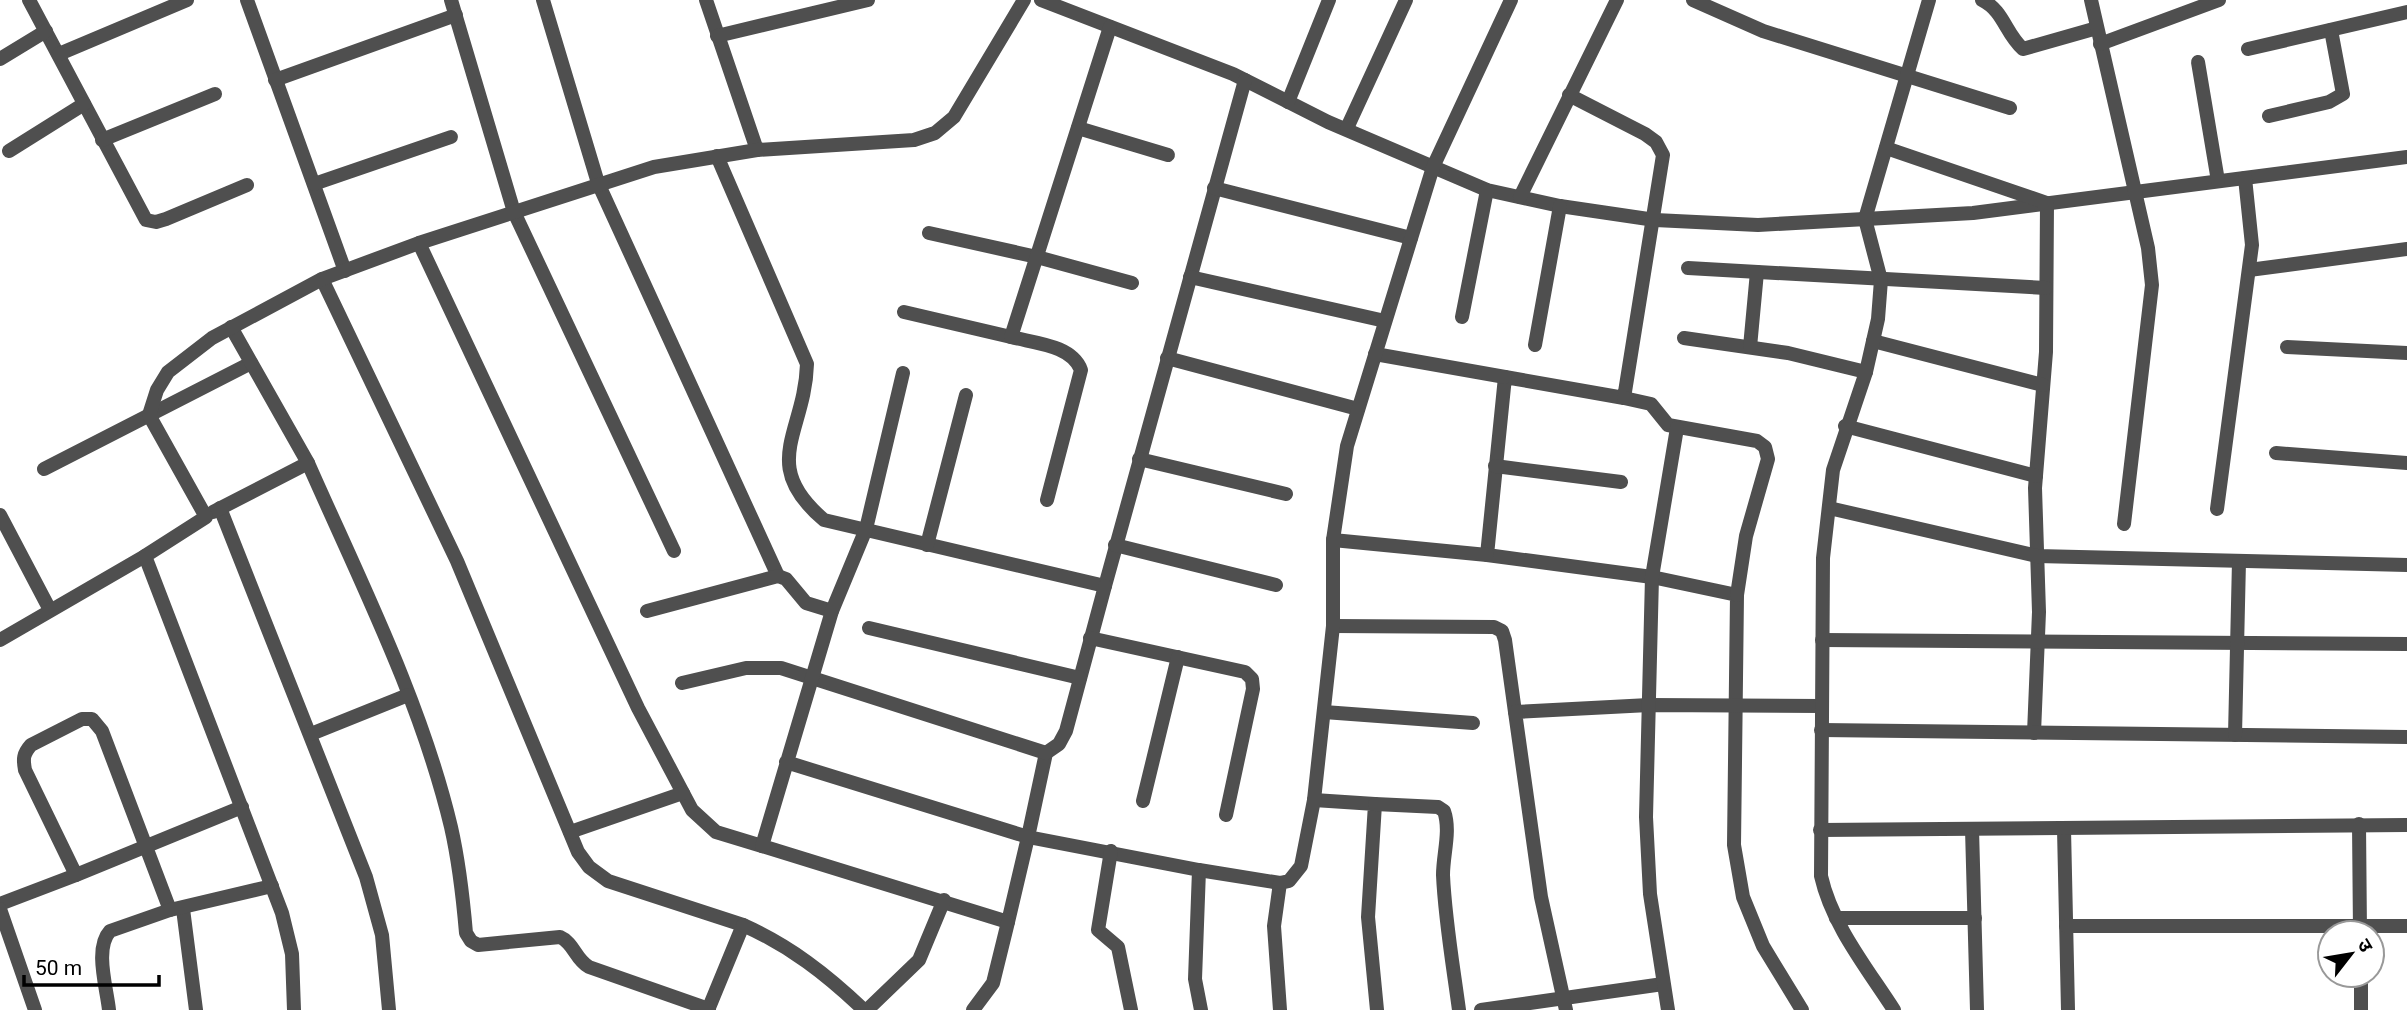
<svg xmlns="http://www.w3.org/2000/svg" width="2407" height="1010" viewBox="0 0 2407 1010" font-family="Roboto,'Noto Sans Devanagari',sans-serif">
	<style>
		.lines { fill: none; stroke-linecap: round; stroke-linejoin: round }
		.minor { stroke: #4f4f4f; stroke-width: 14 }
	</style>
	<rect width="100%" height="100%" fill="#fff"/>
	<g class="lines">
		<g class="minor">
			<polyline points="29,0 146,220 156,222 166,219 247,185"/>
			<polyline points="247,0 345,271"/>
			<polyline points="451,0 514,212 674,551"/>
			<polyline points="543,0 598,183 778,576"/>
			<polyline points="706,0 757,150"/>
			<polyline points="1041,0 1233,74 1328,122 1487,190 1560,206 1655,220 1758,225 1973,213 2407,157"/>
			<polyline points="1693,0 1763,31 2010,108"/>
			<path d="M 1982,0 C 2004,11 2005,33 2023,49 L 2097,28"/>
			<polyline points="2091,0 2148,248 2152,285 2124,524"/>
			<polyline points="717,36 868,0"/>
			<polyline points="2100,44 2219,0"/>
			<polyline points="2248,49 2407,12"/>
			<polyline points="59,54 187,0"/>
			<polyline points="0,59 46,31"/>
			<polyline points="2198,62 2218,181"/>
			<polyline points="275,80 456,15"/>
			<polyline points="1569,95 1645,134 1656,142 1663,155 1624,398 1505,377 1487,555 1652,577 1737,595 1734,845 1743,897 1763,946 1802,1010"/>
			<polyline points="1288,102 1329,0"/>
			<polyline points="2269,116 2329,102 2343,94 2331,30"/>
			<polyline points="1078,128 1168,155"/>
			<polyline points="1347,128 1406,0"/>
			<polyline points="102,140 215,94"/>
			<polyline points="1886,148 2047,203 2046,352 2035,488 2039,612 2034,733"/>
			<polyline points="9,151 84,104"/>
			<path d="M 717,156 L 807,364 C 805,433 758,464 824,520 L 1105,586 L 1245,80"/>
			<polyline points="314,184 451,137"/>
			<polyline points="1214,188 1411,238"/>
			<polyline points="1520,197 1617,0"/>
			<polyline points="929,233 1037,257 1132,283"/>
			<polyline points="419,243 638,708 692,810 716,832 762,846"/>
			<polyline points="1688,268 2046,288"/>
			<polyline points="2249,270 2407,249"/>
			<polyline points="1190,277 1385,321"/>
			<polyline points="322,279 457,561 578,852 589,867 608,881 743,925 708,1010"/>
			<polyline points="904,312 1011,337"/>
			<polyline points="1462,317 1487,190"/>
			<polyline points="1684,338 1788,353 1866,372"/>
			<polyline points="1873,341 2043,385"/>
			<polyline points="1535,345 1560,206"/>
			<polyline points="1750,347 1757,272"/>
			<polyline points="2287,347 2407,353"/>
			<polyline points="1375,354 1505,377"/>
			<polyline points="1167,358 1358,409"/>
			<polyline points="1624,398 1651,404 1668,425 1757,441 1765,447 1768,459 1746,536 1737,595"/>
			<polyline points="1845,426 2036,476"/>
			<polyline points="2276,453 2407,463"/>
			<polyline points="1139,459 1286,494"/>
			<path d="M 308,463 C 360,581 421,701 451,827 C 459,862 463,898 466,933 L 471,941 L 478,945 L 560,937 C 574,943 575,959 589,967 L 709,1009"/>
			<polyline points="1495,466 1621,482"/>
			<polyline points="44,469 251,363"/>
			<path d="M 1047,500 L 1081,370 C 1072,345 1034,343 1011,337 L 1110,27"/>
			<polyline points="220,508 366,877 382,935 389,1010"/>
			<polyline points="1829,508 2037,556 2407,565"/>
			<polyline points="2217,509 2252,245 2245,178"/>
			<polyline points="213,512 308,463 231,327"/>
			<polyline points="0,515 50,610"/>
			<polyline points="1333,540 1487,555"/>
			<polyline points="927,545 966,395"/>
			<polyline points="1115,545 1276,585"/>
			<polyline points="1105,586 1066,731 1059,744 1046,753 1028,837 1199,870 1195,979 1201,1010"/>
			<polyline points="647,611 778,576 786,579 806,603 832,611"/>
			<polyline points="1333,626 1494,627 1502,631 1505,640 1515,712"/>
			<polyline points="869,628 1080,678"/>
			<polyline points="1090,638 1245,672 1252,679 1253,689 1226,815"/>
			<polyline points="0,640 145,556"/>
			<polyline points="1822,640 2407,644"/>
			<polyline points="682,683 746,668 781,668 1046,753"/>
			<polyline points="1324,712 1473,723"/>
			<polyline points="1821,730 2407,737"/>
			<polyline points="311,734 408,695"/>
			<polyline points="2235,735 2239,561"/>
			<polyline points="786,762 1028,837 1008,922 762,846 832,611 866,529 903,373"/>
			<polyline points="1314,800 1375,804 1368,917 1377,1010"/>
			<polyline points="1143,801 1178,657"/>
			<path d="M 1375,804 L 1438,807 L 1444,811 C 1451,831 1443,854 1443,875 C 1445,920 1453,965 1459,1010"/>
			<polyline points="2359,824 2360,933"/>
			<polyline points="1972,829 1977,1010"/>
			<polyline points="2064,829 2068,1010"/>
			<polyline points="1820,830 2407,825"/>
			<polyline points="570,832 683,793"/>
			<polyline points="1111,851 1098,930 1118,947 1131,1010"/>
			<polyline points="1199,870 1280,883"/>
			<polyline points="0,904 76,875"/>
			<polyline points="0,909 35,1010"/>
			<polyline points="183,909 196,1010"/>
			<path d="M 170,910 L 102,731 L 92,719 L 82,719 L 31,745 C 23,754 23,759 25,770 L 76,875 L 242,807"/>
			<polyline points="1836,918 1975,918"/>
			<path d="M 743,925 C 790,946 826,974 864,1010"/>
			<polyline points="2066,926 2407,926"/>
			<polyline points="2361,975 2361,1010"/>
			<path d="M 109,1010 C 107,989 94,948 110,931 L 170,910 L 272,886"/>
			<polyline points="294,1010 292,954 282,913 145,556 206,517 149,415 157,390 168,372 212,338 322,279 419,243 654,167 757,150 914,140 935,133 954,117 1024,0"/>
			<polyline points="867,1010 919,960 944,900"/>
			<polyline points="973,1010 993,983 1008,922"/>
			<polyline points="1280,1010 1274,926 1280,883 1289,881 1301,866 1314,800 1333,626 1333,540 1347,446 1433,167 1511,0"/>
			<polyline points="1481,1010 1663,984"/>
			<polyline points="1566,1010 1541,897 1515,712 1649,705 1821,706"/>
			<polyline points="1668,1010 1650,894 1646,817 1652,577 1677,428"/>
			<path d="M 1894,1010 C 1867,968 1832,925 1821,876 L 1823,558 L 1833,470 L 1866,372 L 1878,319 L 1881,280 L 1865,219 L 1929,0"/>
		</g>
	</g>
	<g transform="translate(2351 954) rotate(59)"><circle r="33" fill="#ffffff" stroke="#999999" stroke-width="2"/>
	<path d="M0-5L12 26L0 18L-12 26Z" fill="#000000"/>
	<text y="-10" font-size="19" font-weight="bold" text-anchor="middle" fill="#000000">उ</text>
	</g>
	<path d="M24 975v10h135v-10" fill="none" stroke="#000000" stroke-width="3.5"/>
	<text x="35" y="975" font-size="21" fill="#000000" stroke="#ffffff" stroke-width="5" paint-order="stroke">50 m</text>
</svg>
